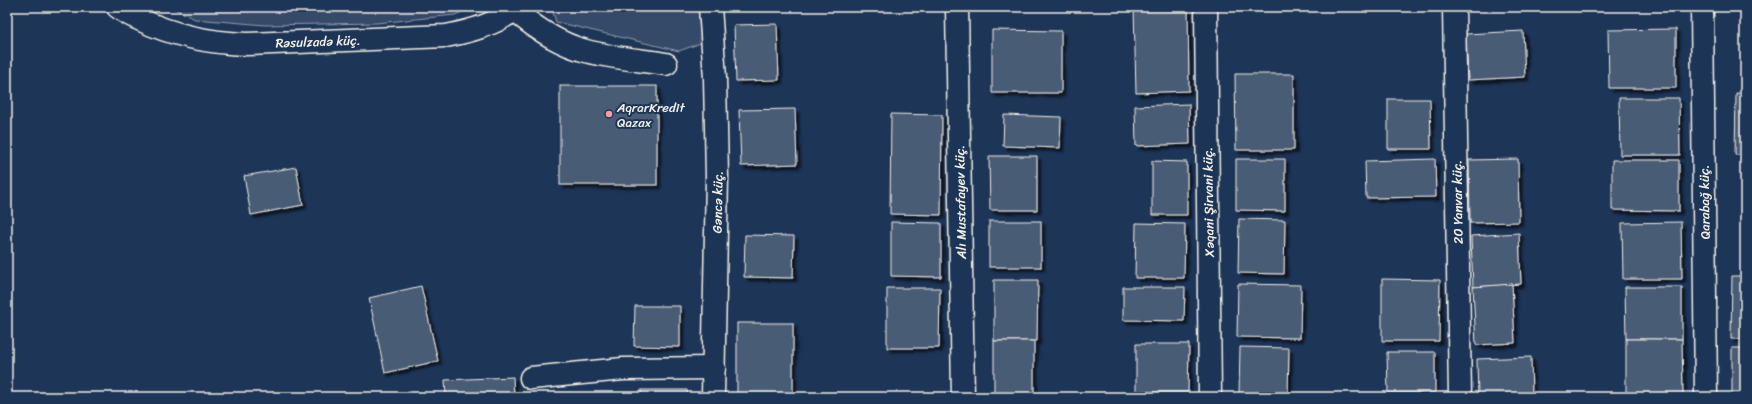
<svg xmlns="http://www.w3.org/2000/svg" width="1752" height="404" viewBox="0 0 1752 404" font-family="Sriracha,sans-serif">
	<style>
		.green { fill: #354a67; stroke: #949ea8 }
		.building { fill: #485b74; stroke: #f4f1e8; filter: url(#shadow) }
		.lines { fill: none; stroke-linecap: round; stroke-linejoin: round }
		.minor-casing { stroke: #f4f1e8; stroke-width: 25 }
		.minor { stroke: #1d3557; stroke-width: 22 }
		.poi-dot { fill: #ff9aa2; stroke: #1d3557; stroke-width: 1.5 }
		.labels { text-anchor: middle; stroke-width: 4; stroke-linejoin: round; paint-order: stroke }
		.street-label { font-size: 13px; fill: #f4f1e8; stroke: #1d3557 }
		.poi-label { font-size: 13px; fill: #f4f1e8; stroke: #1d3557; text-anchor: start }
	</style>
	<defs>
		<filter id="shadow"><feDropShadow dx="3.5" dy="3.5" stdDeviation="1" flood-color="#0009"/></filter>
	</defs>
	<rect width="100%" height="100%" fill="#1d3557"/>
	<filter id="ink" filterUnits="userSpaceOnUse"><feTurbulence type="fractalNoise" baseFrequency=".025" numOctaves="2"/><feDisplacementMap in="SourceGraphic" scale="8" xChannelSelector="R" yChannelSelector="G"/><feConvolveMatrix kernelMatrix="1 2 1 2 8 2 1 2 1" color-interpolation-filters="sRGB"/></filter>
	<g filter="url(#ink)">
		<g class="green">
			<polygon points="171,7 474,7 455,15 377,23 265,25 195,19"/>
			<polygon points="554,7 698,7 701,43 679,51 556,22 552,9"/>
		</g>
		<g class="building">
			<polygon points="1134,7 1188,7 1189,91 1136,93"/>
			<polygon points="777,24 779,80 736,81 734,25"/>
			<polygon points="1676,29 1676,88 1609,88 1608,30"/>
			<polygon points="992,30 1061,31 1061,93 992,93"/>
			<polygon points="1523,31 1525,77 1468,80 1466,34"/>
			<polygon points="1235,74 1294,74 1294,150 1236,150"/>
			<rect x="560" y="86" width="97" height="99"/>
			<polygon points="1736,93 1745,94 1745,155 1735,155"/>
			<polygon points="1619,98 1679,98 1680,155 1620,155"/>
			<polygon points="1388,99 1430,99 1431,149 1388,149"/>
			<polygon points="1189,104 1190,144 1136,146 1135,106"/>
			<polygon points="795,109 797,164 741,166 739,110"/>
			<polygon points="891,114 942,115 941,215 890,214"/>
			<polygon points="1004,115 1061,117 1060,148 1003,146"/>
			<polygon points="989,156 1037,156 1037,210 990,210"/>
			<polygon points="1236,159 1285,159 1285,211 1236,210"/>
			<polygon points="1435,159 1436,197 1366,198 1365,161"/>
			<polygon points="1518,159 1519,222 1470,223 1469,160"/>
			<polygon points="1612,160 1679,160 1679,211 1612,210"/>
			<polygon points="1152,161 1187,162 1187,215 1152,215"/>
			<polygon points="296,167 303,205 251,215 244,176"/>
			<polygon points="1239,219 1285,220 1284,274 1238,273"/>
			<rect x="989" y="221" width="52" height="46"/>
			<polygon points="891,222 941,223 941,277 891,276"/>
			<polygon points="1681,222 1682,279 1623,279 1622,223"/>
			<polygon points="1136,223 1185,224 1184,278 1135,278"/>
			<polygon points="1519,233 1521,284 1473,287 1471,236"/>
			<polygon points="745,235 794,236 793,278 744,277"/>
			<polygon points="1732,276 1745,276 1745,339 1731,339"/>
			<polygon points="1382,279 1440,280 1439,341 1382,341"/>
			<polygon points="994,280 1038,280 1037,341 994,341"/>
			<polygon points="1238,284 1301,285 1300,338 1237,337"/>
			<polygon points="1512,284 1515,343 1476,345 1473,287"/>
			<polygon points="421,286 438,361 385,373 369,298"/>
			<polygon points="1123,287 1185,287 1184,321 1123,320"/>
			<polygon points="1625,287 1682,287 1682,339 1626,339"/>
			<polygon points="887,288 940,288 939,348 887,348"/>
			<polygon points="635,306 680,306 680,347 634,346"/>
			<rect x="737" y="323" width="56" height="73"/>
			<polygon points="1626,339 1682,339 1683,396 1626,396"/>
			<rect x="994" y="341" width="40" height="56"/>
			<polygon points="1136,344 1189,344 1188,392 1136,392"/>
			<polygon points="1240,347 1289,348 1288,396 1239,395"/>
			<rect x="1732" y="348" width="13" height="49"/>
			<polygon points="1387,352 1435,352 1435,393 1388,393"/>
			<polygon points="1531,357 1532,397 1478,397 1477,359"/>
			<polygon points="513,377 514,397 446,397 445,380"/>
			<polygon points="641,390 687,390 688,397 641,397"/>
		</g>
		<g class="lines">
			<g class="minor-casing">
				<g id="minor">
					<path d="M 118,7 C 124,12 132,16 139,19 C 174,36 209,43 247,44 L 446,36 C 472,31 497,24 518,7"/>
					<polyline points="710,7 715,78 717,177 713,397"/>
					<polyline points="957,7 963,397"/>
					<polyline points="1206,7 1210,397"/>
					<polyline points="1454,7 1460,397"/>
					<polyline points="1702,7 1706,397"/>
					<path d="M 514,10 C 535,28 559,44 586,51 C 612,58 640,60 666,64"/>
					<polyline points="531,378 623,369 714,368"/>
				</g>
			</g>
			<use href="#minor" class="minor"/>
		</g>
	</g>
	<circle class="poi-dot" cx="609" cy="114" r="4"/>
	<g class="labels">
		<g class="street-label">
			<text transform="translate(318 41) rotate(-2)" y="5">Rəsulzadə küç.</text>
			<text transform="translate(717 202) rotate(-89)" y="5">Gəncə küç.</text>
			<text transform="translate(960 202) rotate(-91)" y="5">Alı Mustafayev küç.</text>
			<text transform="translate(1208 202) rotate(-91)" y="5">Xəqani Şirvani küç.</text>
			<text transform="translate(1457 202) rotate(-91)" y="5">20 Yanvar küç.</text>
			<text transform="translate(1704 202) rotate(-91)" y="5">Qarabağ küç.</text>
		</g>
		<g class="poi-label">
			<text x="617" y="112">AqrarKredit<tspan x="617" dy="15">Qazax</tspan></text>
		</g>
	</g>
	<rect width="1752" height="404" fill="none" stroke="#1d3557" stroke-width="24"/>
	<rect x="12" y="12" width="1728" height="380" fill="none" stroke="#f4f1e8" stroke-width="1.5" filter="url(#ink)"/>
</svg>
